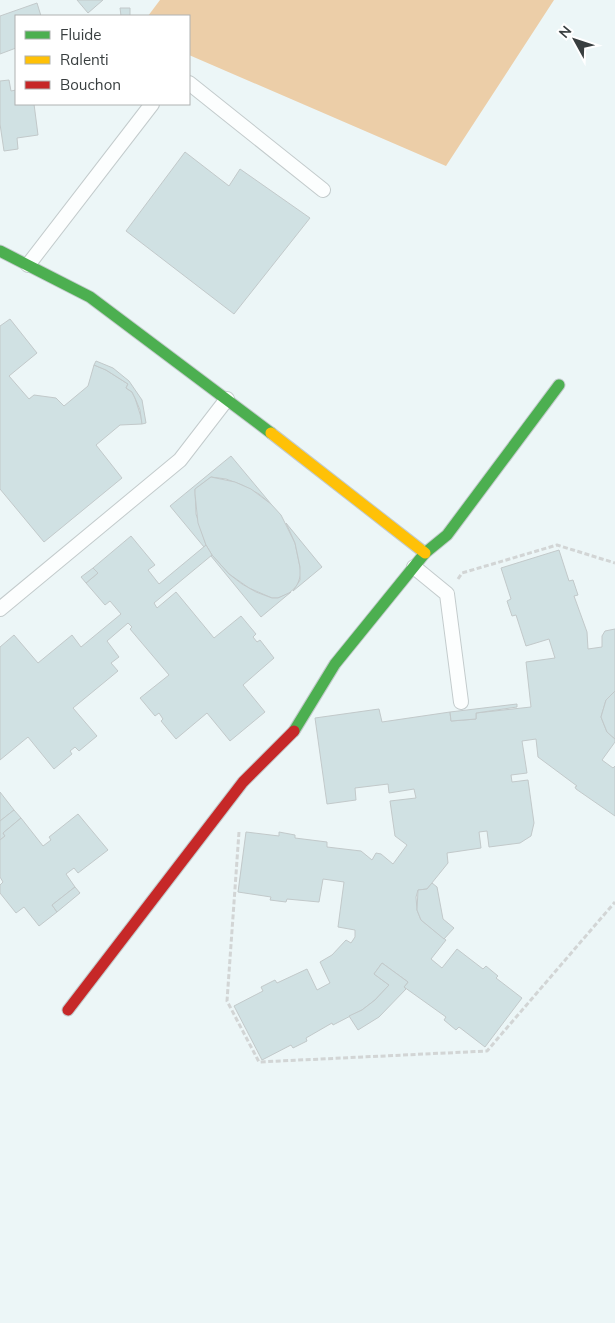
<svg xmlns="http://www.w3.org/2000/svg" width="615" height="1323" viewBox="0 0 615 1323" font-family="Mulish,sans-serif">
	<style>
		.forest { fill: #eccea8 }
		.building { fill: #d0e1e3; stroke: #c2c9ca }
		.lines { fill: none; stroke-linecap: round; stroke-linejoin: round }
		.lane-casing { stroke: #c3cbcc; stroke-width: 16 }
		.fast-casing { stroke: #c3cbcc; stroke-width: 13 }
		.slow-casing { stroke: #c3cbcc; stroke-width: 13 }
		.jam-casing { stroke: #c3cbcc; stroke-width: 13 }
		.path { stroke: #d2d5d5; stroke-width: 3; stroke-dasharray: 5 2.5; stroke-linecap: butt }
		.lane { stroke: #fcfefe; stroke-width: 14 }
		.fast { stroke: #4caf50; stroke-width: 11 }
		.slow { stroke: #ffc107; stroke-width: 11 }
		.jam { stroke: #c62828; stroke-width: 11 }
	</style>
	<rect width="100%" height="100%" fill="#ecf6f7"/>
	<polygon class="forest" points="160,0 554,0 446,166 189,55 189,16 148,16"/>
	<g class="building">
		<polygon points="77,0 103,0 88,13"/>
		<polygon points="37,3 41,16 16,16 16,48 0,54 0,16"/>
		<polygon points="120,8 130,8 130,16 121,16"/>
		<polygon points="9,80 11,91 16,90 16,104 34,104 38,135 17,138 18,149 4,151 0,124 0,81"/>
		<polygon points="185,152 229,186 240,169 310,218 234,314 126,231"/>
		<polygon points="10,319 37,353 9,376 29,399 34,395 56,398 64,406 88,386 94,365 106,370 128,384 126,388 132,392 135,398 141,417 142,424 120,425 96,445 122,478 44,542 0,489 0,326"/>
		<polygon points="96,361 113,368 129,381 142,400 146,423 142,424 140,410 135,398 132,392 126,388 128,384 106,370 94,365"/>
		<polygon points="231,456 271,504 259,494 242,485 226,479 211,477 195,489 196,514 206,545 204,547 170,506"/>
		<polygon points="211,477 235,482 251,489 271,504 281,515 295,543 300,567 301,574 297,586 288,594 278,598 272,598 249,588 229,574 212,555 206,545 198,523 195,494 195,489"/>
		<polygon points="286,523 322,567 293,591 300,580 300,567 295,543"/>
		<polygon points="131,536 155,565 148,570 159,584 206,545 212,555 154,603 157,608 176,592 214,638 241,616 256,634 253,637 257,642 260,640 274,658 243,685 265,712 230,741 207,713 176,739 161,721 163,719 159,713 155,716 140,698 169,675 130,629 132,627 128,623 107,641 119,657 111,663 118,671 73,708 97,736 79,751 75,747 70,751 72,754 54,769 28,737 0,760 0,647 14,635 38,663 72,635 81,647 121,614 110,601 105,605 86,583 98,573 93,568"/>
		<polygon points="559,550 569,581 573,580 578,595 574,596 587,632 588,649 602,647 602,636 605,631 615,629 615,691 606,700 601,717 607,732 615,739 615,742 602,760 613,768 615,766 615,816 576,789 575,787 577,786 538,757 536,739 522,741 527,773 511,775 512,782 528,780 534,823 531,836 520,843 489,847 487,831 479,832 481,848 447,853 448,863 427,889 418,890 416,897 417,910 421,920 446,940 431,959 442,968 457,949 483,969 486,966 498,976 496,978 522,998 485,1047 459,1027 456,1030 444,1020 446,1017 404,987 408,982 382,963 374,974 389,985 375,1000 362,1010 333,1025 332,1023 306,1038 307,1041 293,1048 291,1045 262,1060 234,1006 263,991 261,987 275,980 277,983 307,969 317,990 330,983 320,962 332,955 346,940 351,943 355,937 355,930 338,927 344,882 323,879 319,902 287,899 286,902 270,900 271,897 238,892 246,832 279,836 279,832 295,835 295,838 327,842 327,847 361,851 372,860 376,853 381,854 393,864 407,845 395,836 390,801 416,798 414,789 389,793 388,784 355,788 356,800 327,804 315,718 379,709 382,722 450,712 451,721 476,719 476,713 531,707 526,662 555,658 549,639 526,646 516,615 512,616 507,601 511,599 501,568"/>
		<polygon points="212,555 229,574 242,584 256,592 272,598 278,598 291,592 261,617 211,556"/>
		<polygon points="93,568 98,573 86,583 81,577"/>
		<polygon points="615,691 615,739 607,732 601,717 606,700"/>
		<polygon points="517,704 517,707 476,713 476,719 451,721 450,712"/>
		<polygon points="0,792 14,810 0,821"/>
		<polygon points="14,810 21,818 3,833 5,836 0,840 0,821"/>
		<polygon points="78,814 108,850 78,873 74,868 66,874 75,887 52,905 57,912 39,926 24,907 16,913 0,893 0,885 3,882 0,877 0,840 5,836 3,833 21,818 43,846 51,840 49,837"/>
		<polygon points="432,883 437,887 443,919 454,928 444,939 421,920 417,910 418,890 427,889"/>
		<polygon points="75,887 80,893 57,912 52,905"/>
		<polygon points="382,963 408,982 404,987 406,989 379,1017 358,1030 349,1016 362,1010 375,1000 389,985 374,974"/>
	</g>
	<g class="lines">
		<g class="lane-casing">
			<g id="lane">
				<polyline points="189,83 323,190"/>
				<polyline points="28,265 152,104"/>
				<polyline points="414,567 447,594 461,702"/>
				<polyline points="0,609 180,460 227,399"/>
			</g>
		</g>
		<g class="fast-casing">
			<g id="fast">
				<polyline points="0,251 90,297 271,433"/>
				<polyline points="294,731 335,664 425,553 447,535 559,385"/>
			</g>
		</g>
		<g class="slow-casing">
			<polyline id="slow" points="271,433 425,553"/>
		</g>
		<g class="jam-casing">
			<polyline id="jam" points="68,1010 243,782 294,731"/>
		</g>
		<g class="path">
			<polyline points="458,579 462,573 557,545 615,563"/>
			<polyline points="239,832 227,1001 259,1062 487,1051 615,902"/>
		</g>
		<use href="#lane" class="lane"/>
		<use href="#fast" class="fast"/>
		<use href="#slow" class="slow"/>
		<use href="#jam" class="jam"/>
	</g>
	<rect x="15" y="15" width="175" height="90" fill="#ffffff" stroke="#afb2b2"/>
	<rect x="25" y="31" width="25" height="8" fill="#4caf50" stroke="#afb2b2"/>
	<text x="60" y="40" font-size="15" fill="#383e3f">Fluide</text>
	<rect x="25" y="56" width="25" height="8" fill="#ffc107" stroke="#afb2b2"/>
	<text x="60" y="65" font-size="15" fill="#383e3f">Ralenti</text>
	<rect x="25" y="81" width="25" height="8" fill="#c62828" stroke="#afb2b2"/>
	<text x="60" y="90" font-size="15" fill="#383e3f">Bouchon</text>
	<g transform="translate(575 40) rotate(310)" stroke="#ffffff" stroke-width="4" paint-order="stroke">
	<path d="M0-4L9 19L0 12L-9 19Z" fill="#383e3f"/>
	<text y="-8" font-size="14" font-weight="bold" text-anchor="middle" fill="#383e3f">N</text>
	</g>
</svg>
